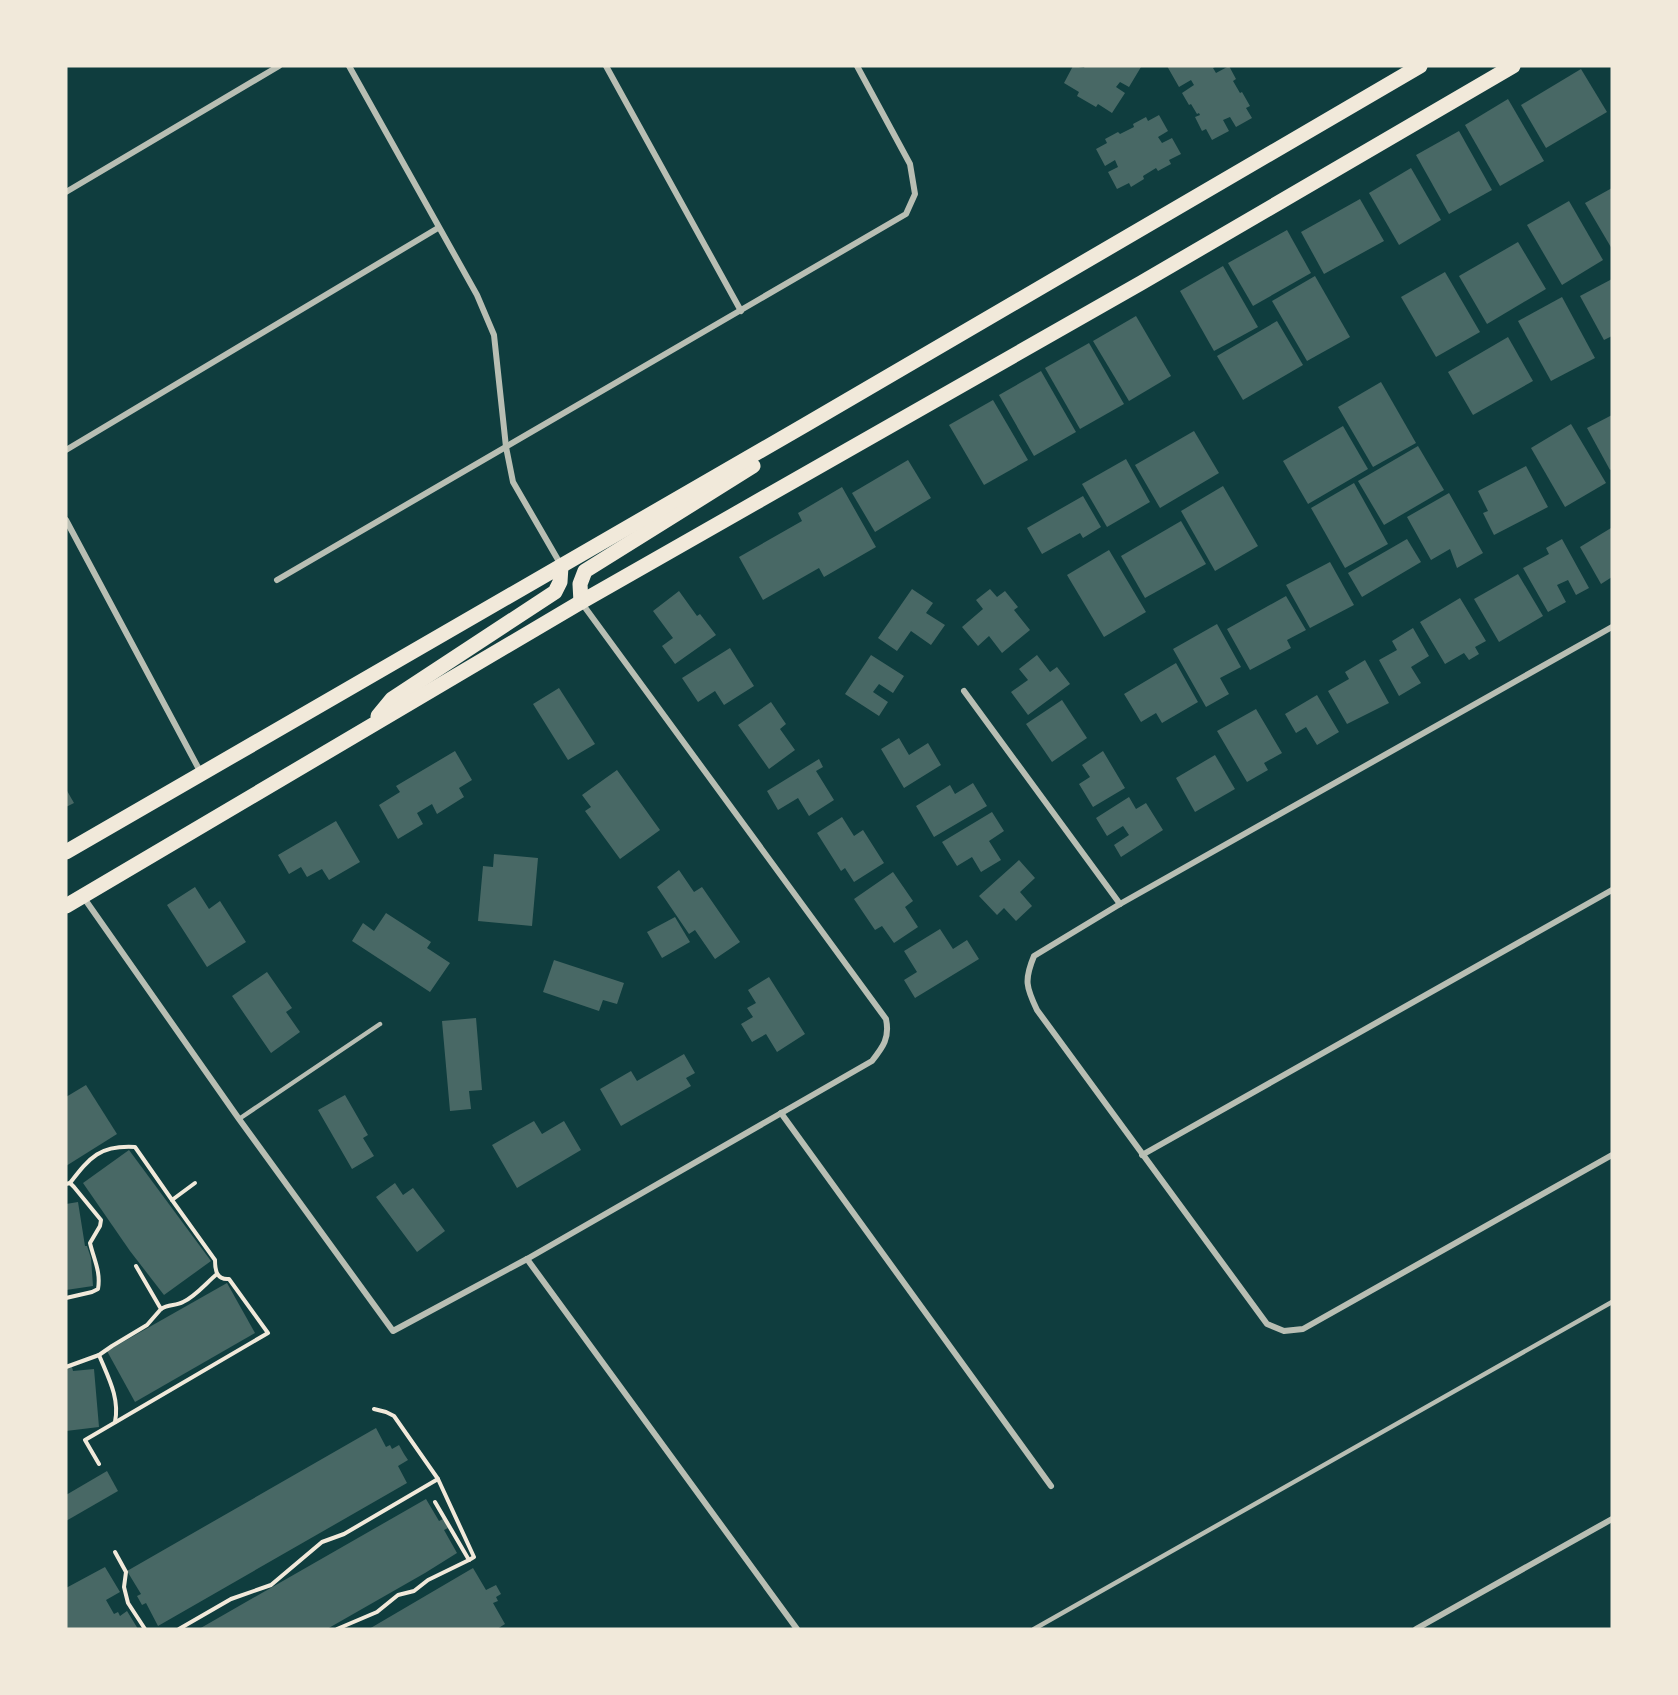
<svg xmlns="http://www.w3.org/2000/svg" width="1678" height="1695" viewBox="0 0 1678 1695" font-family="Helvetica,sans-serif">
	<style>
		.building { fill: #486865 }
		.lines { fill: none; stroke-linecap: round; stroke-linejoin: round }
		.path { stroke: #f1e9da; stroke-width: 4 }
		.service { stroke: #b8beb3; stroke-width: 4.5 }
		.minor { stroke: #b8beb3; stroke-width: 6 }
		.primary { stroke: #f1e9da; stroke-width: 15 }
	</style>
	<rect width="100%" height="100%" fill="#0f3d3e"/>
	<g class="building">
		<polygon points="1073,66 1084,68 1085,66 1141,67 1129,87 1120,82 1116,87 1125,93 1112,113 1098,104 1096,107 1077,96 1079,92 1064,83"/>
		<polygon points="1167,66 1217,66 1213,68 1216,73 1229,66 1236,79 1233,81 1240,93 1242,92 1250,106 1246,108 1252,118 1236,127 1230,117 1223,120 1229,131 1212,140 1206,129 1202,131 1195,117 1200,115 1199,113 1197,114 1191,104 1189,105 1182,93 1194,85 1191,80 1179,87"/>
		<polygon points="1581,69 1607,112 1546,148 1521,105"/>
		<polygon points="1508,99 1544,161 1500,186 1465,125"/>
		<polygon points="1159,115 1168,131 1158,137 1162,143 1172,138 1181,154 1169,160 1171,164 1158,171 1156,168 1143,176 1144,179 1131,187 1129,183 1117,189 1108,172 1118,167 1115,160 1105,166 1096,149 1107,143 1105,139 1118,132 1120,134 1134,127 1133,124 1146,117 1148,121"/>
		<polygon points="1459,131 1492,190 1449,214 1416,155"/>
		<polygon points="1411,168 1441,220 1399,245 1369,193"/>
		<polygon points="1612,188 1612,249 1585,203"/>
		<polygon points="1360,199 1384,241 1324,274 1301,232"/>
		<polygon points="1569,201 1603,260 1562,285 1527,225"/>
		<polygon points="1287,230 1311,273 1253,306 1228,263"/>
		<polygon points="1518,242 1546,289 1487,324 1459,276"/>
		<polygon points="1223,266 1258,327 1214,351 1180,291"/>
		<polygon points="1445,272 1480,332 1436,357 1401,297"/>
		<polygon points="1315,276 1350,337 1307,361 1272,301"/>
		<polygon points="1612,279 1612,336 1604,340 1580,296"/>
		<polygon points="1562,297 1595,358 1551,381 1518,321"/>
		<polygon points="1136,316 1171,376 1129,401 1093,341"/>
		<polygon points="1277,321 1303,365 1243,400 1217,356"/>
		<polygon points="1508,337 1533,381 1473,415 1448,372"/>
		<polygon points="1089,343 1124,404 1080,429 1045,368"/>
		<polygon points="1041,371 1076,432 1034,456 999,395"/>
		<polygon points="1381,382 1416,443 1373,467 1338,407"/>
		<polygon points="993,400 1028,460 984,485 949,425"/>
		<polygon points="1612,415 1612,469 1610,470 1587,428"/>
		<polygon points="1571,424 1606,483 1565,507 1531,448"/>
		<polygon points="1343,426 1368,469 1308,504 1283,461"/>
		<polygon points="1194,431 1219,473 1160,508 1135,465"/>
		<polygon points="1418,446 1444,490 1384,525 1358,481"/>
		<polygon points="1126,459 1150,502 1107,527 1082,484"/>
		<polygon points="908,460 931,498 875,532 852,493"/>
		<polygon points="1526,466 1548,507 1494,535 1483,513 1488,511 1478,491"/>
		<polygon points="1354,483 1388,544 1345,568 1311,508"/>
		<polygon points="1223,486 1258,546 1215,571 1181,511"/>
		<polygon points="842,487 876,547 824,577 819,568 763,600 739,557 802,521 798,513"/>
		<polygon points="1449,493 1483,553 1457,568 1450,549 1431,560 1407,517"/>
		<polygon points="1083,496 1101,527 1083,538 1080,533 1042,554 1027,528"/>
		<polygon points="1181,521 1206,564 1145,598 1121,556"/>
		<polygon points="1611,528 1612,577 1601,584 1580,547"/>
		<polygon points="1407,539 1421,562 1362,597 1348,573"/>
		<polygon points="1562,539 1589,588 1576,595 1568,580 1557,585 1566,602 1548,612 1523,568 1549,554 1546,548"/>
		<polygon points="1109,550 1146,612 1104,637 1067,575"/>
		<polygon points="1330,562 1354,605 1310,628 1286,585"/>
		<polygon points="1518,574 1543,616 1499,642 1474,599"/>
		<polygon points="912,589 933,603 926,613 945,625 931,645 911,631 897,651 878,638"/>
		<polygon points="990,589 997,597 1005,591 1018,607 1014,610 1030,630 1002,653 989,636 978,646 962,627 983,609 976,600"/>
		<polygon points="679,591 697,616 700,614 716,635 675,664 662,646 673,638 653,611"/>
		<polygon points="1286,596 1306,630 1287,640 1291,648 1250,670 1227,629"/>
		<polygon points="1460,598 1486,641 1475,647 1479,654 1469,660 1464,653 1445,664 1420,622"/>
		<polygon points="1217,624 1241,667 1220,678 1229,694 1206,707 1173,649"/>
		<polygon points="1413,628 1429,656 1411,667 1421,683 1399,696 1379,660 1397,650 1392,641"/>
		<polygon points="730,648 754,686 724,705 715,691 698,702 682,678"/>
		<polygon points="871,655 904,676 893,693 879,684 873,692 888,702 879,716 845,694"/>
		<polygon points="1037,655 1050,672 1057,667 1070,684 1028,715 1011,692 1028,680 1019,669"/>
		<polygon points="1365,660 1389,703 1347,724 1328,691 1349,679 1345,672"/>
		<polygon points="1176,663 1198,702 1162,723 1156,713 1141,722 1124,694"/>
		<polygon points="559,688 595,744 568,760 533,704"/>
		<polygon points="1317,695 1339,732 1317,745 1306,727 1296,733 1285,714"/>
		<polygon points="1062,700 1087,738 1052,762 1026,724"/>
		<polygon points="771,702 786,724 780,729 795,750 769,769 738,725"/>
		<polygon points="1256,709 1282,753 1264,763 1268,770 1247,782 1217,731"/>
		<polygon points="899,738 909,755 928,743 941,765 904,788 881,749"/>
		<polygon points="455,751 472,780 459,788 464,797 437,814 432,804 417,813 423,824 398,839 379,805 400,792 396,786"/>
		<polygon points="1103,751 1125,788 1093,807 1079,784 1090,777 1082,765"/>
		<polygon points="1215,755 1235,789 1195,812 1176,778"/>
		<polygon points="819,759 823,767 816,771 834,800 809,816 798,798 778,810 767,791"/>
		<polygon points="617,770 660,830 620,859 585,811 591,807 582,795"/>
		<polygon points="973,783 987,806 934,837 916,806 950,785 955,794"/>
		<polygon points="66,789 74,803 66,807"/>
		<polygon points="1129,797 1136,809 1146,803 1163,830 1121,857 1114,845 1129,835 1123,826 1107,836 1096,818"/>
		<polygon points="992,812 1004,831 989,841 1001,860 981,872 972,857 957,866 942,842"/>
		<polygon points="842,817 854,836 863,830 884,863 854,882 845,868 841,871 817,833"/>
		<polygon points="336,821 360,862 329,880 322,869 307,877 301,867 289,874 278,855"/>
		<polygon points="494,854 538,858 532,926 478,921 483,866 493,867"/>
		<polygon points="1019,860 1035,878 1020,892 1032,906 1016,921 1004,908 997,915 979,896"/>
		<polygon points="679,870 694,892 702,887 740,942 715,959 695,930 689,934 657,887"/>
		<polygon points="893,872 913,901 905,907 918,927 894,943 882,926 875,930 854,899"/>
		<polygon points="195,887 209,909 220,901 246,942 207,967 167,905"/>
		<polygon points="386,913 431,942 427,948 450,963 430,992 352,941 363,923 374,931"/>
		<polygon points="675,917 690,942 662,958 647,932"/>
		<polygon points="940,929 953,949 967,940 979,959 915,998 904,980 917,972 904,951"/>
		<polygon points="554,960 624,983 617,1004 603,1000 599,1011 543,992"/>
		<polygon points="267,972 292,1008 286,1012 300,1032 271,1053 232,996"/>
		<polygon points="769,977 805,1034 777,1052 766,1034 752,1042 741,1024 753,1017 747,1008 756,1003 748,990"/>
		<polygon points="476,1018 482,1090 469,1091 471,1109 450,1111 442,1021"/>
		<polygon points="684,1054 695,1073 686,1078 691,1086 621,1126 600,1089 631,1071 637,1081"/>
		<polygon points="86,1085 117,1134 66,1166 66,1097"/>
		<polygon points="345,1095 368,1135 363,1138 374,1156 352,1169 318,1110"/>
		<polygon points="534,1121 542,1134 564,1121 581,1150 517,1188 492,1145"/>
		<polygon points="129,1150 211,1261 164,1295 130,1251 83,1183"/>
		<polygon points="395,1183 403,1195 413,1188 445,1231 417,1252 376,1197"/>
		<polygon points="78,1202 85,1246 87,1246 91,1258 93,1286 66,1290 66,1204"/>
		<polygon points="227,1283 255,1333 135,1402 107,1351"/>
		<polygon points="72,1367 73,1371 94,1369 99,1427 66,1431 66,1368"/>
		<polygon points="376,1428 386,1447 390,1445 392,1449 399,1445 404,1454 408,1460 398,1466 407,1483 158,1626 146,1603 142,1605 137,1596 141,1594 127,1571"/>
		<polygon points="107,1471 118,1491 66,1521 66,1495"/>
		<polygon points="426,1499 439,1521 443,1519 448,1528 444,1530 457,1553 425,1573 327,1629 199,1629"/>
		<polygon points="105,1567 120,1592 106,1600 114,1614 118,1612 120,1616 127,1611 138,1629 66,1629 66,1588"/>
		<polygon points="473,1568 486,1590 496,1585 501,1594 496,1597 498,1601 493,1603 505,1624 497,1629 369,1629"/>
	</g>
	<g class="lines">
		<g class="path">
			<path d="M 70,1183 C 90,1157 100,1145 135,1147 L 172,1200 L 195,1183"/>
			<path d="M 66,1184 L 70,1183 L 74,1187 L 101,1220 L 100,1226 L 90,1243 C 94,1260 101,1272 98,1289 L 92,1292 L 66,1298"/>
			<path d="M 161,1309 C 168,1304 176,1306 183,1302 C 196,1296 206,1283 217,1274"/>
			<polyline points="99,1355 112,1346 147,1325 161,1309 136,1266"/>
			<path d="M 66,1367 L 99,1355 C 108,1377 120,1398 115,1422"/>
			<polyline points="374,1409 386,1412 394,1416 438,1479 474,1557 469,1560"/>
			<path d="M 99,1464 L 85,1440 L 268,1333 L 229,1279 C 217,1280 215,1271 215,1260 L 172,1200"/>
			<polyline points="115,1552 126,1572 124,1587 128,1603 145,1629"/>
			<polyline points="179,1629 231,1599 271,1585 322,1542 344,1534 438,1479"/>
			<polyline points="337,1629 377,1612 398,1595 414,1591 428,1580 469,1560 435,1502"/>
		</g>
		<g class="service">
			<polyline points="239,1119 380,1024"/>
			<polyline points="1034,1629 1612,1302"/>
		</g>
		<g class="minor">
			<polyline points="349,66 477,295 494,335 506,447 513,482 561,565"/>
			<polyline points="606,66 741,311"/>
			<polyline points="66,192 279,66"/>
			<polyline points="66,450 438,228"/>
			<polyline points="66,520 201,773"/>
			<polyline points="277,580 906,214 915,194 910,164 857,66"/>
			<path d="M 1612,627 L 1120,904 L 1034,956 C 1024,980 1026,987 1037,1010 L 1267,1324 L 1284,1331 L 1303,1329 L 1612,1155"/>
			<polyline points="964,691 1120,904"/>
			<path d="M 84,898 L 239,1119 L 393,1331 L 527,1259 L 872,1061 C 883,1047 890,1038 886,1019 L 581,602"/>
			<polyline points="781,1113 1051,1486"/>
			<polyline points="1142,1155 1612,890"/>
			<polyline points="527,1259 797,1629"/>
			<polyline points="1416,1629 1612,1519"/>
		</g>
		<g class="primary">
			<polyline points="581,602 580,584 585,571 753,466"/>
			<polyline points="378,716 392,699 555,592 560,582 561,566"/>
			<polyline points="66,852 805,425 1420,66"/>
			<polyline points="66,906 581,602 1141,283 1513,66"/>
		</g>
	</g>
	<rect width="1678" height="1695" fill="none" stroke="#f1e9da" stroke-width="135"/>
</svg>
